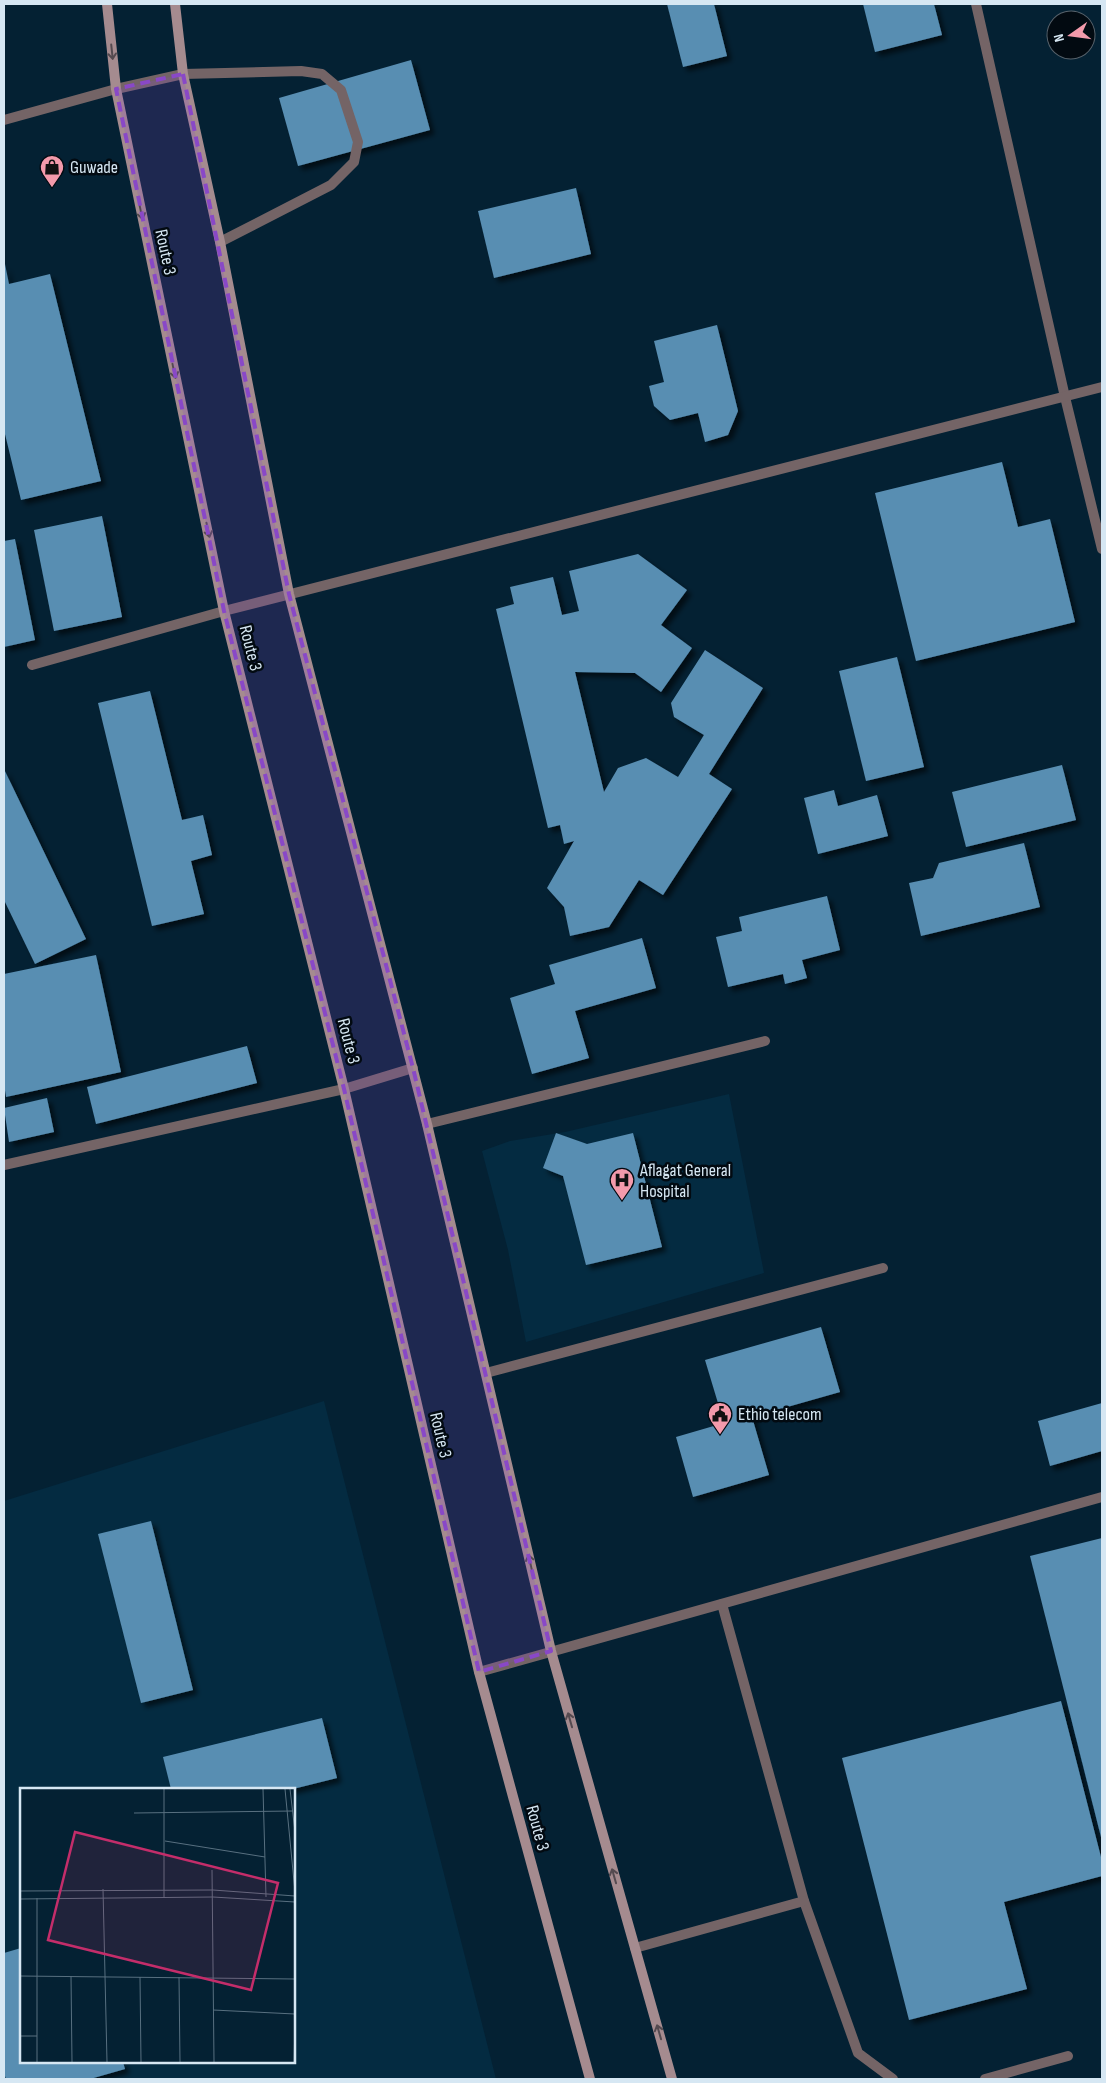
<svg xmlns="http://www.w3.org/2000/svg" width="1106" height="2083" viewBox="0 0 1106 2083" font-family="'Sofia Sans Condensed',sans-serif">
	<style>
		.built { fill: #042b41; fill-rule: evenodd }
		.building { fill: #598eb2; filter: url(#shadow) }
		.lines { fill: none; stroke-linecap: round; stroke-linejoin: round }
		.lane { stroke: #746466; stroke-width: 10 }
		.street { stroke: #746466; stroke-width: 10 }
		.secondary { stroke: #a58b8f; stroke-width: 10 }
		.oneway { stroke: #544a50 }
		.marked { fill: #8948c7; fill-opacity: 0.2; stroke: #8948c7; stroke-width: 4; stroke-dasharray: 10 6; stroke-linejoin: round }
		.labels { text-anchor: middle; stroke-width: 5; stroke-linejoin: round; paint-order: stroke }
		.poi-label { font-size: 18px; fill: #d6e7f3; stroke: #020a11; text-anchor: start }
		.street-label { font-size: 18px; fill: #d6e7f3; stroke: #020a11 }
		.inset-road { fill: none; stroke: #587080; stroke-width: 1 }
		.view { fill: #c42d6a; fill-opacity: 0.15; stroke: #c42d6a; stroke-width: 2.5 }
		.inset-edge { fill: none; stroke: #d6e7f3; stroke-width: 2.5 }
	</style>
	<defs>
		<filter id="shadow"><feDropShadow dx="4.5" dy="4.5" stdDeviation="2.5" flood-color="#0009"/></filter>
	</defs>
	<rect width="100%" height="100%" fill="#042133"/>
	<g class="built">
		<polygon points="729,1094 764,1273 526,1342 508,1250 482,1151 510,1141 565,1132"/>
		<path d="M 324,1401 L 496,2079 L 4,2079 L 4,1501 ZM 21,1789 L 294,1789 L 294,2062 L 21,2062 Z"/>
	</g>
	<g class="building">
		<polygon points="667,4 714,4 727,56 683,67"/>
		<polygon points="863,4 934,4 942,35 875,52"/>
		<polygon points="411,60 430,130 298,166 279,98"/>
		<polygon points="576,188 591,254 494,278 478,211"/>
		<polygon points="5,264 9,284 50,274 101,481 21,500 4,430"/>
		<polygon points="717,325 738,411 728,435 705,442 698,413 670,420 654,406 649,386 664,382 654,341"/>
		<polygon points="1002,462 1018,527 1050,519 1075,622 916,661 875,493"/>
		<polygon points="102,516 122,617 54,631 34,530"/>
		<polygon points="15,539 35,640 4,647 4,541"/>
		<polygon points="638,554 687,590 661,625 692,648 661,692 635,673 575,672 604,792 618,768 646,758 678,777 704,735 674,717 671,703 705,650 763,688 709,774 732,789 663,895 639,880 609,927 570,936 564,907 547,888 574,841 564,844 560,825 548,828 496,609 514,604 510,587 553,577 562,615 579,611 569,571"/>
		<polygon points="897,657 924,767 866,781 839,671"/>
		<polygon points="150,691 182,820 203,815 212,855 191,861 204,914 152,926 98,703"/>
		<polygon points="1062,765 1076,820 966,847 952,792"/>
		<polygon points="4,769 86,939 35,964 4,900"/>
		<polygon points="834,790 838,806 877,795 888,836 818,854 804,798"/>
		<polygon points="1024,843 1040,907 921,936 909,883 933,878 939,863"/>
		<polygon points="827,896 840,950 802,960 807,978 785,984 783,974 728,987 716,937 742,931 739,917"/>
		<polygon points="642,938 656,988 575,1011 589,1058 532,1074 510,998 555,984 549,965"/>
		<polygon points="96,955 121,1072 6,1097 4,1084 4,974"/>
		<polygon points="247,1046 257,1083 96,1124 87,1087"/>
		<polygon points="47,1098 54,1132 9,1142 4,1108"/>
		<polygon points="556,1133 587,1144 633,1133 662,1247 586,1265 563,1176 543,1168"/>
		<polygon points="821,1327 840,1392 752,1417 769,1475 693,1497 676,1437 724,1423 705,1360"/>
		<polygon points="1102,1403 1102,1451 1050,1466 1038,1421"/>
		<polygon points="151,1521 193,1690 141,1703 98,1534"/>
		<polygon points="1102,1538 1102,1841 1030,1556"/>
		<polygon points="1061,1701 1102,1861 1102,1876 1004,1902 1027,1989 909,2020 842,1758"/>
		<polygon points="322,1718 337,1778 293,1789 171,1789 163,1757"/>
		<polygon points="21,1948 21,2062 123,2062 125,2069 90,2079 6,2079 4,2073 4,1953"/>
	</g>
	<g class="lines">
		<g class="lane">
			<polyline points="183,74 301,71 322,74 341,90 358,142 354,162 331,185 220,242"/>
			<polyline points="427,1124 765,1041"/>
			<polyline points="486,1373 883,1268"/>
			<polyline points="722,1604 804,1901 858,2053 893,2079"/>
			<polyline points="635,1948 804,1901"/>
			<polyline points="985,2079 1068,2056"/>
		</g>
		<g class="street">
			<polyline points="976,4 1065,397 1102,549"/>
			<polyline points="4,120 116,89 183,74"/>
			<polyline points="32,665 224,611 1102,387"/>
			<polyline points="4,1165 344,1089 413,1068"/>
			<polyline points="479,1672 1102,1497"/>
		</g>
		<g class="secondary">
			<polyline points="107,4 116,89 224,611 344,1089 479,1672 590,2079"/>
			<polyline points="175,4 183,74 220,242 289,594 427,1124 551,1651 672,2079"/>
		</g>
	</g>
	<defs><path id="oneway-shaft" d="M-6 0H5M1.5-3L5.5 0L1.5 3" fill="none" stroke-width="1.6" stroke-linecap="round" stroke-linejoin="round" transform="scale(1.25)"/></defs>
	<g class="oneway">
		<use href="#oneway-shaft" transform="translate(112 52) rotate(84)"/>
		<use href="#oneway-shaft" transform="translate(141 212) rotate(78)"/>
		<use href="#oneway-shaft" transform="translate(174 371) rotate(78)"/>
		<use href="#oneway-shaft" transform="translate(208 530) rotate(78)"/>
		<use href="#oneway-shaft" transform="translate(530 1562) rotate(-103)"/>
		<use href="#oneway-shaft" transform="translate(570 1720) rotate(-106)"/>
		<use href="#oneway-shaft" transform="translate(614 1876) rotate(-106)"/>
		<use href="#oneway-shaft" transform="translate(659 2032) rotate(-106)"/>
	</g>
	<path class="marked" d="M 183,74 L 289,594 L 413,1068 L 551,1651 L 479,1672 L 344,1089 L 224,611 L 116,89 Z"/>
	<defs>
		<g id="shop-pin" transform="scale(1.25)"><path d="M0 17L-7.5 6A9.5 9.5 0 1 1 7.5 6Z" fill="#f39aab" stroke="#020a11"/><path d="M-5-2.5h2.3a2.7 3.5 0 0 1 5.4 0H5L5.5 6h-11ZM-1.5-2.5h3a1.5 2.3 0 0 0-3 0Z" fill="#111"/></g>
		<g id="hospital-pin" transform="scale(1.25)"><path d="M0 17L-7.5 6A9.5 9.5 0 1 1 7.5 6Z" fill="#f39aab" stroke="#020a11"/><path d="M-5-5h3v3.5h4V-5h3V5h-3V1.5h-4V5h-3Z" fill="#111"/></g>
		<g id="civic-pin" transform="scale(1.25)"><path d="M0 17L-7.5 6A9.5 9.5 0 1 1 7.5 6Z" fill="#f39aab" stroke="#020a11"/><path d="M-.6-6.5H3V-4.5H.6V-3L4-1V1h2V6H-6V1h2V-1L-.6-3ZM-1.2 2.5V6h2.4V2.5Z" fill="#111"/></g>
	</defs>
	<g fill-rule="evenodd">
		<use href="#shop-pin" x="52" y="167"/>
		<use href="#hospital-pin" x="622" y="1180"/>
		<use href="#civic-pin" x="720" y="1414"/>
	</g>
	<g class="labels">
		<g class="poi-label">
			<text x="70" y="173">Guwade</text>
			<text x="640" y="1176">Aflagat General<tspan x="640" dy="21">Hospital</tspan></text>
			<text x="738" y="1420">Ethio telecom</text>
		</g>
		<g class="street-label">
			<text transform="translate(166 252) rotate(78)" y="6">Route 3</text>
			<text transform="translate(251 648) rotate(76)" y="6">Route 3</text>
			<text transform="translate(349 1041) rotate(76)" y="6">Route 3</text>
			<text transform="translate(441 1435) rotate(77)" y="6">Route 3</text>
			<text transform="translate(538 1828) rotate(75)" y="6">Route 3</text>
		</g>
	</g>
	<g transform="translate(20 1788)">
		<rect width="275" height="275" fill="#042133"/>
		<path class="inset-road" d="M 243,1 L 246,109M 265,1 L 275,104M 270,1 L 275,44M 114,25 L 273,23M 145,53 L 245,69M 192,82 L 194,274M 83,101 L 87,274M 0,103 L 193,102 L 275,108M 144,109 L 144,1M 17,110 L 17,274M 0,111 L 193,109 L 275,114M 0,188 L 275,191M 51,188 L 52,274M 120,189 L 121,274M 159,189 L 160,274M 193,222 L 275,226M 0,248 L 17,248M 274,274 L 275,237"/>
		<path class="view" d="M 55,44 L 258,95 L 231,202 L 28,152 Z"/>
		<rect width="275" height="275" class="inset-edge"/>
	</g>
	<rect width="1106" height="2083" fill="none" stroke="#d6e7f3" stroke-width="10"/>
	<g transform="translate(1071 35) rotate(256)"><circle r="24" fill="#020a11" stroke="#57626b"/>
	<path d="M0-4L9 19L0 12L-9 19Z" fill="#f39aab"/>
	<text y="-8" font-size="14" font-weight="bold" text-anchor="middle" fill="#d6e7f3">N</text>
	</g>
</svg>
